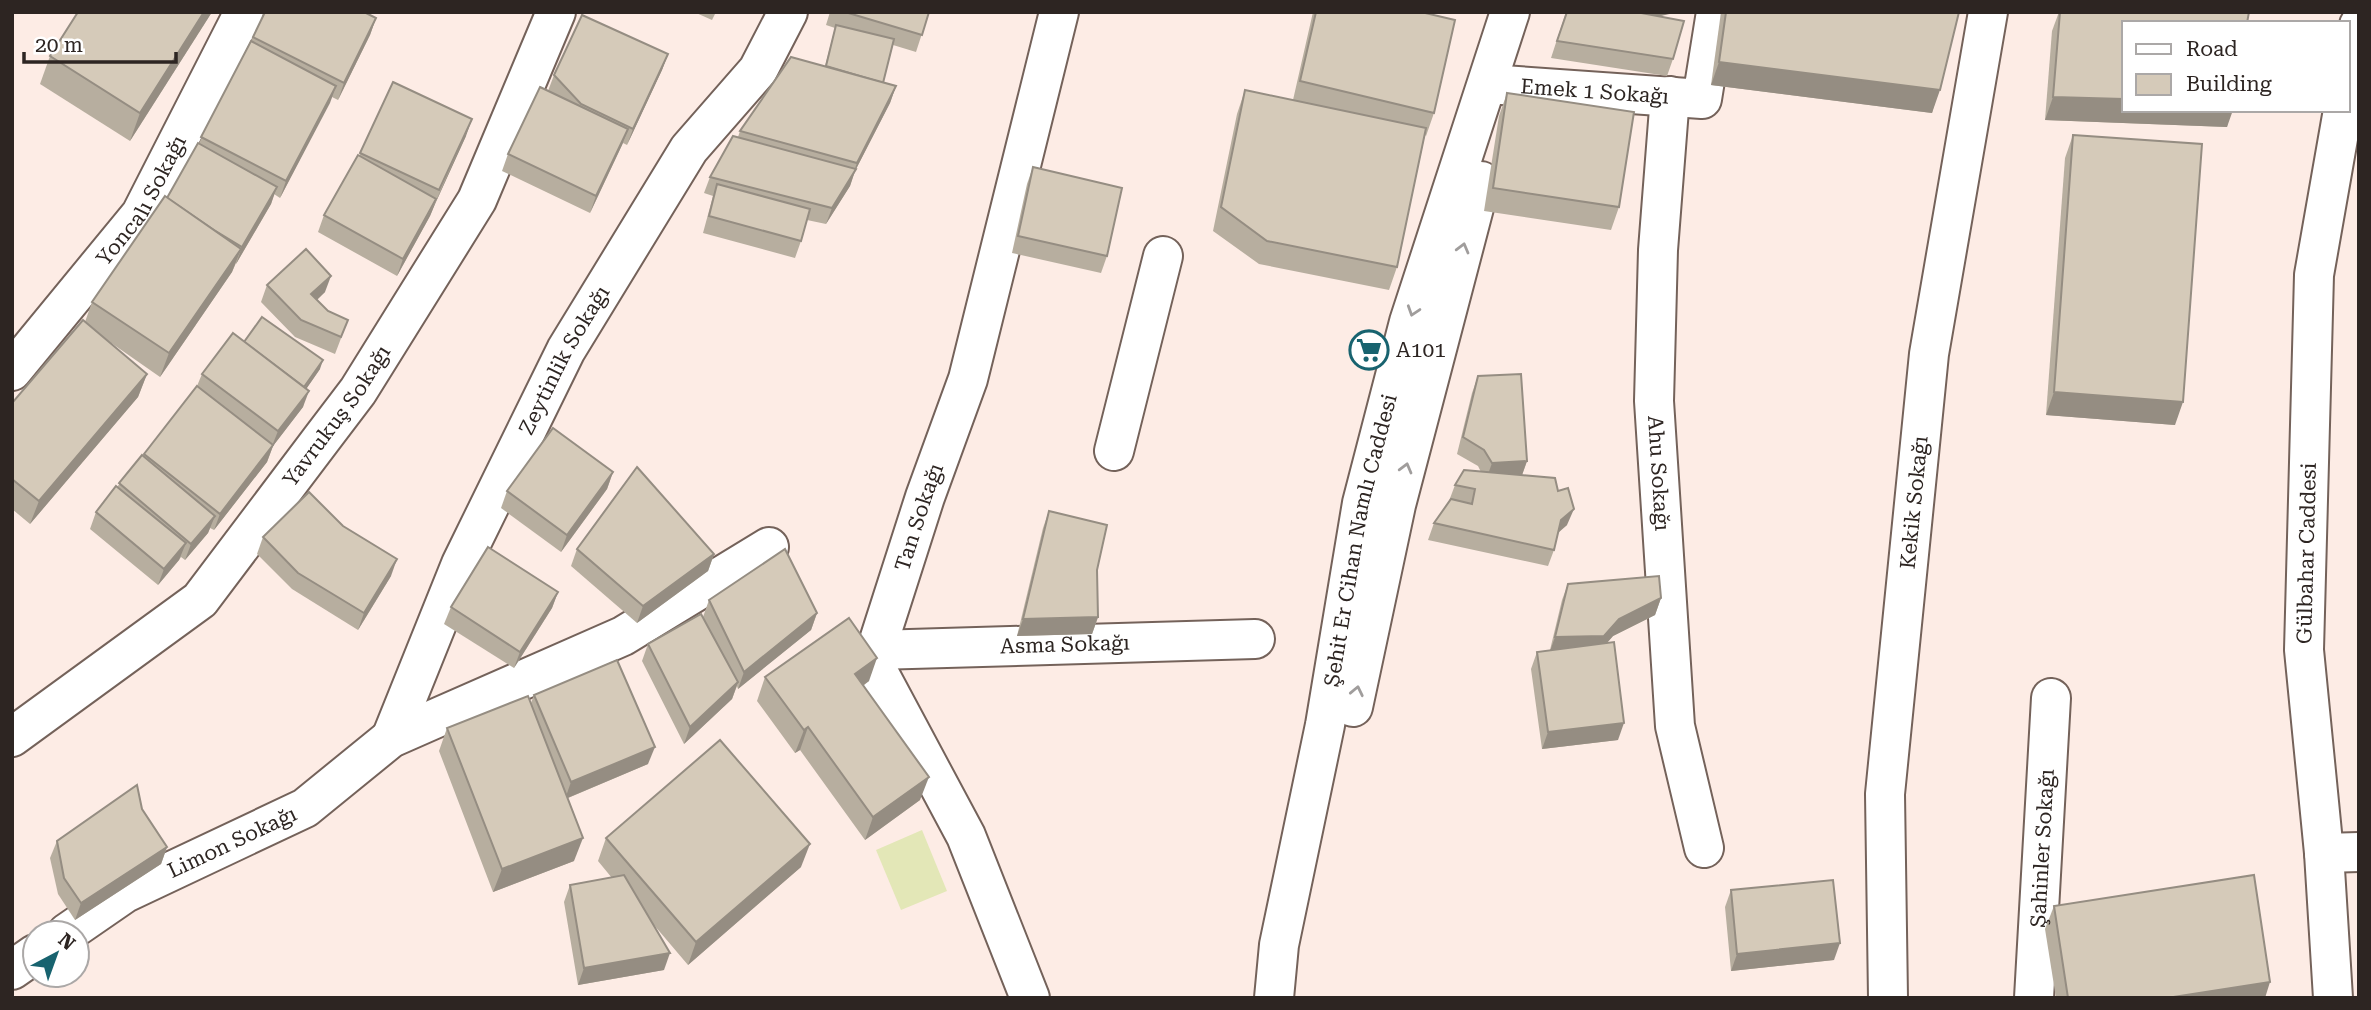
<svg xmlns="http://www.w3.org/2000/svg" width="2371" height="1010" viewBox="0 0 2371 1010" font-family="'Roboto Serif',serif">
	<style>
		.green { fill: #e3e7b7 }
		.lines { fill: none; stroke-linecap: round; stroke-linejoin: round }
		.street-casing { stroke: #74625a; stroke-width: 42 }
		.secondary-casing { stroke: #74625a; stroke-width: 42 }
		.street { stroke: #fff; stroke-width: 38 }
		.secondary { stroke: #fff; stroke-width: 38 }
		.wall { fill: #b7ae9f }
		.shaded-wall { fill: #958d82 }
		.building { fill: #d5cab9; stroke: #958d82; stroke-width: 2 }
		.oneway { stroke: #a09d9c }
		.labels { text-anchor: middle; stroke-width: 6; stroke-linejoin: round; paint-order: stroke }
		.street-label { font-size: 21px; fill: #2d2522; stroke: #fff }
		.poi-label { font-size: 21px; fill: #2d2522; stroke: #fff; text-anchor: start }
	</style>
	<rect width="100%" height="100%" fill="#fdece5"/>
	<polygon class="green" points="922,830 947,891 901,910 876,850"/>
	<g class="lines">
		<g class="street-casing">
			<g id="street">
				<path id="s1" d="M 1488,84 L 1702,99 L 1716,12"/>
				<path id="s2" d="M 1670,96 L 1658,250 L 1654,401 L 1675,726 L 1704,848"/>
				<path id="s3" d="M 12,371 L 141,214 L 244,12"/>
				<polyline points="1114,451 1163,256"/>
				<path id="s4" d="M 876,650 L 1255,639"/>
				<path id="s5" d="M 12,737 L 200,600 L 320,441 L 358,391 L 477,200 L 556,12"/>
				<path id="s6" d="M 391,738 L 461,564 L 566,350 L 689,149 L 758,70 L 788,12"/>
				<polyline points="2324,853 2359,852"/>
				<path id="s7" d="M 67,933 L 125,893 L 305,808 L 391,738 L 623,636 L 769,547"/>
				<polyline points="12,970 35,954"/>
				<path id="s8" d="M 1030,998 L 966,836 L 874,664 L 876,650 L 925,497 L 968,379 L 1059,12"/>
				<path id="s9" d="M 1888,998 L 1885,794 L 1929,354 L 1988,12"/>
				<path id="s10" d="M 2034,998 L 2051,698"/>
			</g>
		</g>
		<g class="secondary-casing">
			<g id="secondary">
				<polyline points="2348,83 2359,25"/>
				<polyline points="1353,707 1396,505 1481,181"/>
				<path id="s11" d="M 1274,998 L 1279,945 L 1325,725 L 1362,503 L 1409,322 L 1510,12"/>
				<path id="s12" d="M 2333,998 L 2324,853 L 2304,650 L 2314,275 L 2343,110"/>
			</g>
		</g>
		<use href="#street" class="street"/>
		<use href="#secondary" class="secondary"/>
	</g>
	<g class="wall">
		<polygon points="212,12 130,141 40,84 50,56"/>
		<polygon points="694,12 716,12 712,20"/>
		<polygon points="830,12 929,12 916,52 893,45 883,82 896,86 890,103 855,171 850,186 826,224 807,220 801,241 795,258 703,233 713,196 704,193 710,177 738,137 740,131 825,66 835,28 826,25"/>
		<polygon points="1313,12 1421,12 1434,113 1426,136 1425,135 1397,267 1389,290 1259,264 1213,231 1237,114 1245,90 1293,100"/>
		<polygon points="1566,12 1674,12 1660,16 1673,59 1667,76 1551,58"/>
		<polygon points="1721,12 1959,12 1932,113 1711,85"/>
		<polygon points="2059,12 2249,12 2227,127 2045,120 2052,31"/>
		<polygon points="376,18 370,35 338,100 332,97 280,198 274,194 271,204 236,264 236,263 232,272 160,377 107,340 147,374 138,397 30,524 12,509 12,403 85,322 92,302 167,198 199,143 253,37"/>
		<polygon points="668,54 662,70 627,145 623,143 590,213 502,171 508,154 548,91 554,75"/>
		<polygon points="393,82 466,136 435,204 430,216 397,276 318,232 324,215 359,156"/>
		<polygon points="1507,93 1619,207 1611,230 1484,211 1499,116"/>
		<polygon points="2073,135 2175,425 2046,415 2065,158"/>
		<polygon points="1033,167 1107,256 1101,273 1012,253 1027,184"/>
		<polygon points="267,285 325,292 317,300 328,311 348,320 335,354 295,337 261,302"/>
		<polygon points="320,369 306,389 303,407 273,446 267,462 214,530 210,528 208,533 185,560 181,557 179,560 158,585 90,529 96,512 143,456 197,386 202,374"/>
		<polygon points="1478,376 1527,461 1522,475 1567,525 1557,534 1554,550 1548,566 1428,540 1434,523 1449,501 1455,485 1481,472 1478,466 1457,454 1472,393"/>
		<polygon points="613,472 607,489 561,552 501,508 507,491"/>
		<polygon points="1049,511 1097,570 1098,617 1092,634 1017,636 1043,528"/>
		<polygon points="263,537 391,576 358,630 292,589 257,554"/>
		<polygon points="577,549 714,554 708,571 637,623 571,566"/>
		<polygon points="1568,584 1661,598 1655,615 1613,636 1607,643 1618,740 1542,749 1531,669 1537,652 1550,650 1562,600"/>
		<polygon points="558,592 552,608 514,668 444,624 451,607"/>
		<polygon points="709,600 817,613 811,630 738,689 737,686 732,699 684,744 642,661 648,644 709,628 703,617"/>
		<polygon points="765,677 869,681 863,686 920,800 865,840 800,750 795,753 757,701"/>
		<polygon points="534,695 648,764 568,798 574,861 493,892 439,751 447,728 531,703"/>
		<polygon points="142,809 167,847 161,864 75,920 58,894 50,858 57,841"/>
		<polygon points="606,838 801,867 688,965 654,925 664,970 578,985 564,902 570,885 612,878 598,861"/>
		<polygon points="1731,890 1834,960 1731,971 1725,907"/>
		<polygon points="2054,906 2265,998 2056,998 2045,929"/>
	</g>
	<g class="shaded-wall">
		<polygon points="204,12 212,12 130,141 140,113"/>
		<polygon points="1629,12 1674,12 1674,13 1625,24"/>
		<polygon points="376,18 370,35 338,100 344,83"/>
		<polygon points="668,54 662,70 627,145 633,129"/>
		<polygon points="1719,62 1940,90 1932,113 1711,85"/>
		<polygon points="336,86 330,103 280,198 286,181"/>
		<polygon points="896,86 890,103 855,171 850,186 826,224 832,208 853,174 857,163"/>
		<polygon points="2053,97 2124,99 2124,110 2233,110 2227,127 2045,120"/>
		<polygon points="472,119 466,136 435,204 430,216 397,276 403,259 436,201"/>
		<polygon points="628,129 622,145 590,213 596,196"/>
		<polygon points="277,187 271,204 236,264 242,247"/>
		<polygon points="241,249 232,272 160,377 169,353"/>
		<polygon points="331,276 325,292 305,311 311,294"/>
		<polygon points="323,360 320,369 300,398 304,389"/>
		<polygon points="147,374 138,397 30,524 39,501"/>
		<polygon points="309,391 303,407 273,446 267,462 214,530 220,514 272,446 278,431"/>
		<polygon points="2054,392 2183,402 2175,425 2046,415"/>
		<polygon points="1527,461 1521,478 1486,480 1492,463"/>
		<polygon points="613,472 607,489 561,552 567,535"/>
		<polygon points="1574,509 1567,525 1554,536 1561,520"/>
		<polygon points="215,516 208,533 185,560 191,544"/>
		<polygon points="186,543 179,560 158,585 164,569"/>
		<polygon points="714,554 708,571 637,623 643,606"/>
		<polygon points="397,559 391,576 358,630 364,613"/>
		<polygon points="558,592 552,608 514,668 520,652"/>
		<polygon points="1661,598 1655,615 1613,636 1598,653 1549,654 1555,637"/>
		<polygon points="817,613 811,630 738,689 744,672"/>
		<polygon points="1098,617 1092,634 1017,636 1023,619"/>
		<polygon points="877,658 869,681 846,697 855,674"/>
		<polygon points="738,682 732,699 684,744 690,727"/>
		<polygon points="1624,723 1618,740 1542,749 1548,732"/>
		<polygon points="808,727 800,750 795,753 804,730"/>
		<polygon points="655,747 648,764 565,799 571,782"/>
		<polygon points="929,777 920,800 865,840 873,817"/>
		<polygon points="583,838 574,861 493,892 502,869"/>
		<polygon points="810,844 801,867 688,965 696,942"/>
		<polygon points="167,847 161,864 75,920 81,903"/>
		<polygon points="1840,943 1834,960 1731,971 1737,954"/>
		<polygon points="670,953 664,970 578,985 584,968"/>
		<polygon points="2270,982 2265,998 2167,998"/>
	</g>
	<g class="building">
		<polygon points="78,12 204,12 140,113 50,56"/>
		<polygon points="265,12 364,12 376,18 344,83 253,37"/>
		<polygon points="845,12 929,12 922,35"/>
		<polygon points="1316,12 1421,12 1455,20 1434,113 1300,81"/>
		<polygon points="1567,12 1636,12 1684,21 1673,59 1557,41"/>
		<polygon points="1726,12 1959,12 1940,90 1719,62"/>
		<polygon points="2060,12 2249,12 2247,23 2124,23 2124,99 2053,97"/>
		<polygon points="582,15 668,54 633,129 581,104 554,75"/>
		<polygon points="836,25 894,39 883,83 826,66"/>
		<polygon points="251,41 336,86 286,181 201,137"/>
		<polygon points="791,57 896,86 857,163 740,131"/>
		<polygon points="393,82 472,119 439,190 360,153"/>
		<polygon points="540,87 628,129 596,196 508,154"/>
		<polygon points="1245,90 1426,128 1397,267 1267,241 1221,207"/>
		<polygon points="1507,93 1634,112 1619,207 1493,188"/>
		<polygon points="2073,135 2202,144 2183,402 2054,392"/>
		<polygon points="733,136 856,169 832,208 710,177"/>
		<polygon points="198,143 277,187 242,247 214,230 167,198"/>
		<polygon points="358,155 436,199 403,259 324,215"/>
		<polygon points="1033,167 1122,188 1107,256 1018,236"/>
		<polygon points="717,184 810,209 801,241 709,216"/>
		<polygon points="165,196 241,249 169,353 92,302"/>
		<polygon points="306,249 331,276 311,294 328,311 348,320 341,337 301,320 267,285"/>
		<polygon points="262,317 323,360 304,387 244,342"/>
		<polygon points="83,320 147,374 39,501 12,479 12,403"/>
		<polygon points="233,333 309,391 278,431 202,374"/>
		<polygon points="1521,374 1527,461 1492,463 1484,450 1463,437 1478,376"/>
		<polygon points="197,386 273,445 220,514 144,454"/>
		<polygon points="553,428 613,472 567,535 507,491"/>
		<polygon points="142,455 215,516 191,544 119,483"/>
		<polygon points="637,467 714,554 643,606 577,549"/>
		<polygon points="1464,470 1555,478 1558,491 1568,488 1574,509 1561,520 1554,550 1434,523 1451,499 1472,504 1475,489 1455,485"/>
		<polygon points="116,486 186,543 164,569 96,512"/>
		<polygon points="309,492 343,526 397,559 364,613 298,573 263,537"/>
		<polygon points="1049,511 1107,525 1097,570 1098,617 1023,619"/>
		<polygon points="488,547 558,592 520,652 451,607"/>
		<polygon points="785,549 817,613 744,672 709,600"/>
		<polygon points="1659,576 1661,598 1619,619 1604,636 1555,637 1568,584"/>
		<polygon points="701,614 738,682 690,727 648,644"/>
		<polygon points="849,618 877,658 855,674 929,777 873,817 808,727 804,730 765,677"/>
		<polygon points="1614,642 1624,723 1548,732 1537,652"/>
		<polygon points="617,660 655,747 571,782 534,695"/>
		<polygon points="528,696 583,838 502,869 447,728"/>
		<polygon points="720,740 810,844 696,942 606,838"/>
		<polygon points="137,785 142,809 167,847 81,903 64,878 57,841"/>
		<polygon points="624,875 670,953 584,968 570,885"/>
		<polygon points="2254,875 2270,982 2167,998 2068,998 2054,906"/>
		<polygon points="1833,880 1840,943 1737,954 1731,890"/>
	</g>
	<defs><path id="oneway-chevron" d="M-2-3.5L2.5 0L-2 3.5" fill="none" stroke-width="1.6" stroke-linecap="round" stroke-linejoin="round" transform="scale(1.75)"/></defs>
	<g class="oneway">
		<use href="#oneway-chevron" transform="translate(1463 248) rotate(-75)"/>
		<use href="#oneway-chevron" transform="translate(1413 311) rotate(108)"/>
		<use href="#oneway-chevron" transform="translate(1406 468) rotate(-75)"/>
		<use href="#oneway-chevron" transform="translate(1357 691) rotate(-78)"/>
	</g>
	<defs>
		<g id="supermarket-ring" transform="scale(2.0125)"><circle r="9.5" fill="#fff" stroke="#18636f" stroke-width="1.5"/><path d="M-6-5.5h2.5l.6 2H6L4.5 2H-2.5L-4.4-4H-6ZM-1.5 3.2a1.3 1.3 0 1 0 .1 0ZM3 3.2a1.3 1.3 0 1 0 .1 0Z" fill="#18636f"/></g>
	</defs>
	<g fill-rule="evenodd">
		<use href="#supermarket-ring" x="1369" y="350"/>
	</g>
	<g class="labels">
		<g class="street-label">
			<text dy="7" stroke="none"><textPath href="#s1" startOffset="107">Emek 1 Sokağı</textPath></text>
			<text dy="7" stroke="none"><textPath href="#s3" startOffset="215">Yoncalı Sokağı</textPath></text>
			<text dy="7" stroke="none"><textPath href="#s6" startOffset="416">Zeytinlik Sokağı</textPath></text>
			<text dy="7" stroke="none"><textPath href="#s5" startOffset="462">Yavrukuş Sokağı</textPath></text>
			<text dy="7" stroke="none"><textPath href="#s2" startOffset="378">Ahu Sokağı</textPath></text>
			<text dy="7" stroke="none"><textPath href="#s9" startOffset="497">Kekik Sokağı</textPath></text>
			<text dy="7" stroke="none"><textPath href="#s8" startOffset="523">Tan Sokağı</textPath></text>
			<text dy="7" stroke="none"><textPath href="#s11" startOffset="466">Şehit Er Cihan Namlı Caddesi</textPath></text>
			<text dy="7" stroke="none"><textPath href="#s12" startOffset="446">Gülbahar Caddesi</textPath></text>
			<text dy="7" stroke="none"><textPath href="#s4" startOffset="189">Asma Sokağı</textPath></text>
			<text dy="7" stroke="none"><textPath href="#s7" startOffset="189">Limon Sokağı</textPath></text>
			<text dy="7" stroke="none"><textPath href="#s10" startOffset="150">Şahinler Sokağı</textPath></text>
		</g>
		<g class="poi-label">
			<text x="1396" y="357">A101</text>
		</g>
	</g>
	<rect width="2371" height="1010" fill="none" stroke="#2d2522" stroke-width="28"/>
	<rect x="2122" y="21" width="228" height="91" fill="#ffffff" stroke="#aba8a7" stroke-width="2"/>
	<rect x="2136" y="44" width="35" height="10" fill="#ffffff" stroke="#aba8a7" stroke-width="2"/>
	<text x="2186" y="56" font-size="21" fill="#2d2522">Road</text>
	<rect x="2136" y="74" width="35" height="21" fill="#d5cab9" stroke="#aba8a7" stroke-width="2"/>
	<text x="2186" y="91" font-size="21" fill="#2d2522">Building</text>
	<g transform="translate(56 954) rotate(41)"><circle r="33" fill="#ffffff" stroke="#aba8a7" stroke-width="2"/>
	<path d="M0-5L12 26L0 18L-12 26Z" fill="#18636f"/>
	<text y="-10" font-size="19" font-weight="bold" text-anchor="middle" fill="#2d2522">N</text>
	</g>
	<path d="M24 52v10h152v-10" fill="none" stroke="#2d2522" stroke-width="3.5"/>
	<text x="35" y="52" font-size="21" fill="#2d2522" stroke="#ffffff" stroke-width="5" paint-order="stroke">20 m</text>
</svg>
